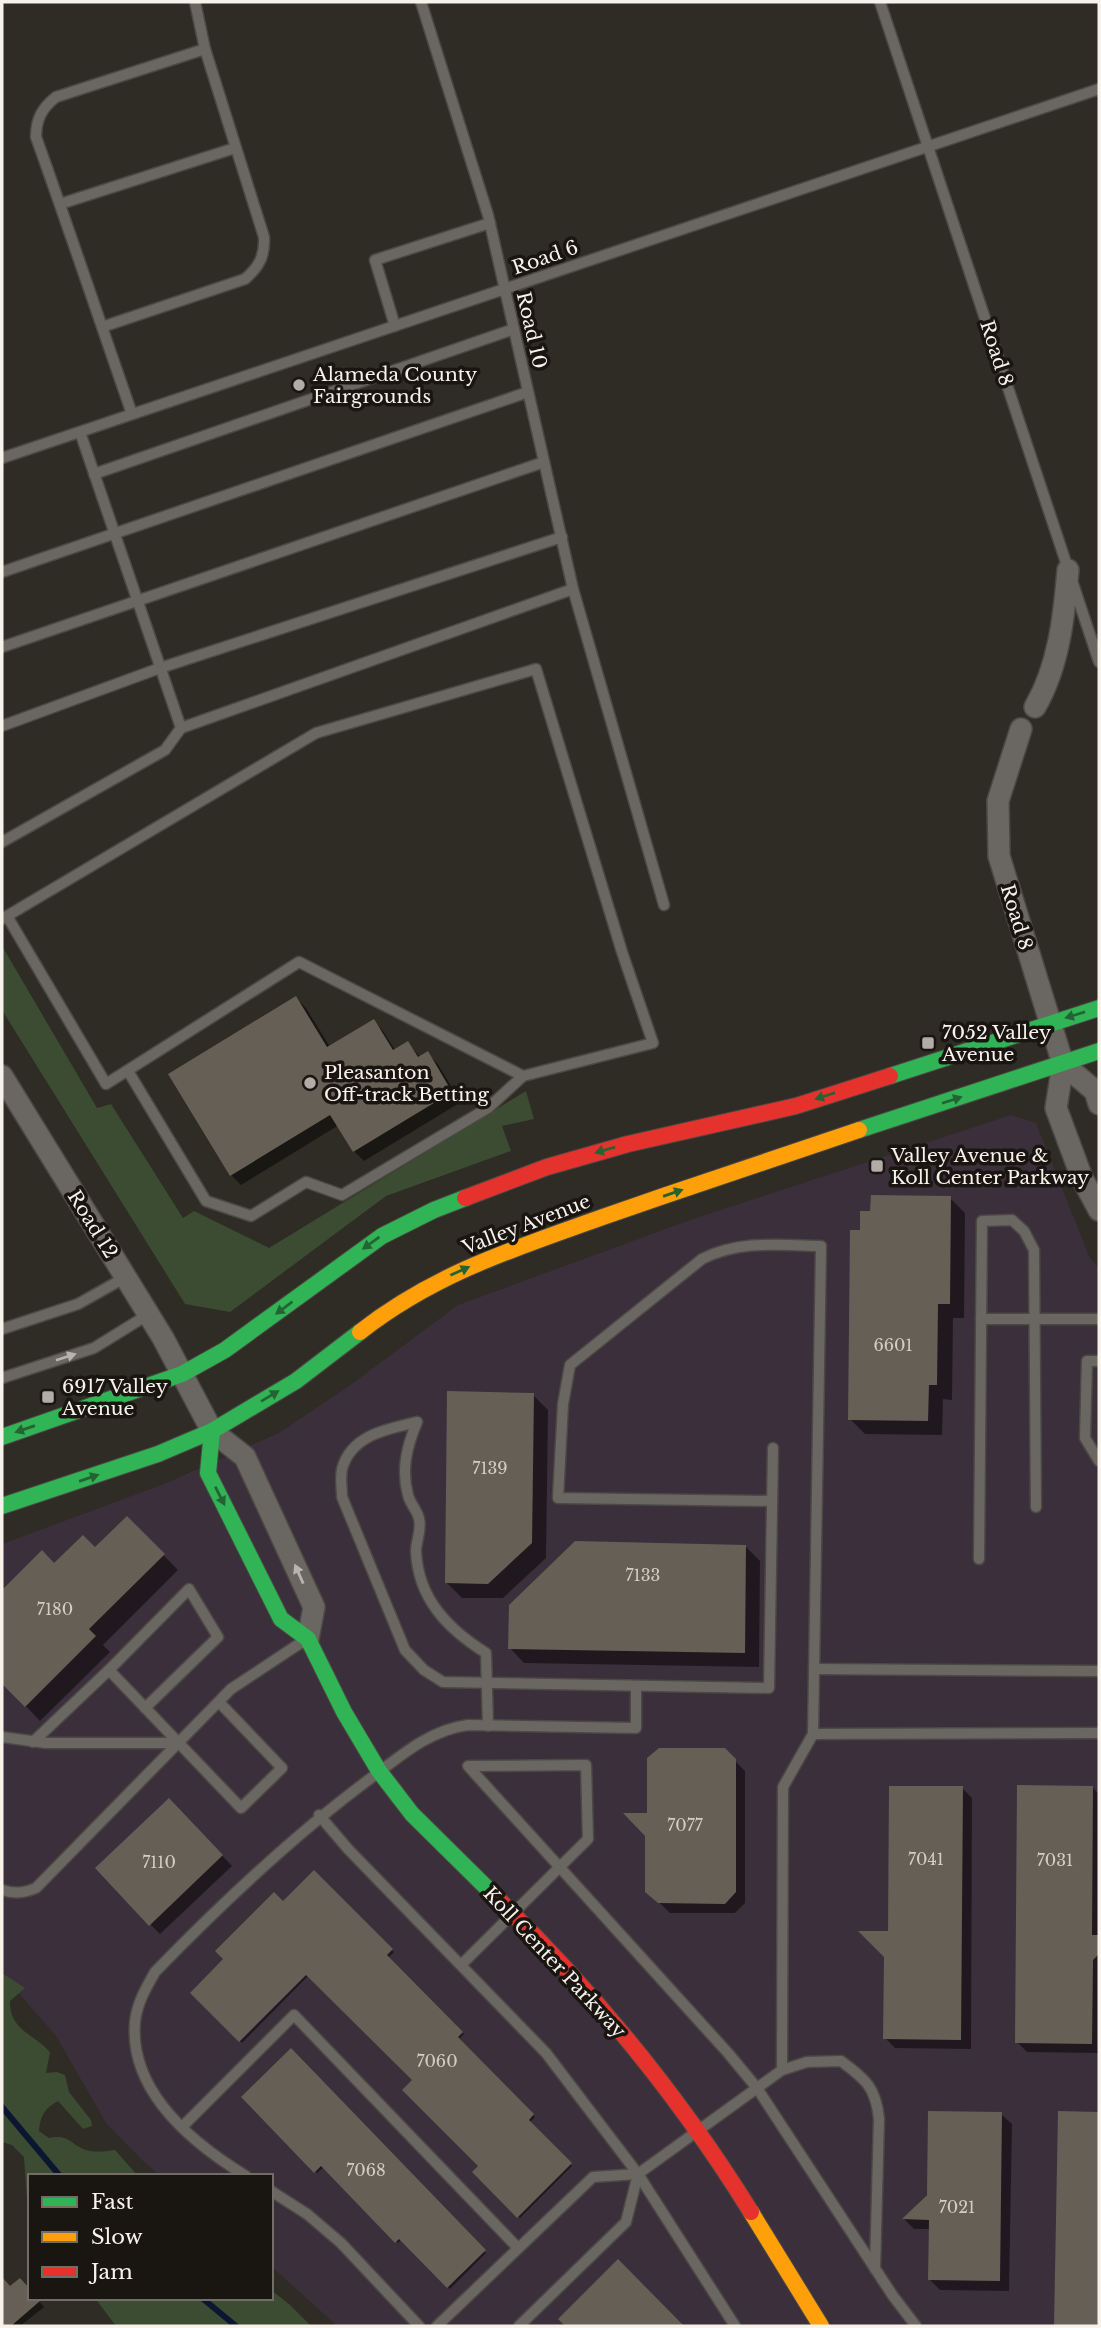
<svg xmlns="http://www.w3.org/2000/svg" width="1101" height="2328" viewBox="0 0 1101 2328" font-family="'Libre Baskerville',serif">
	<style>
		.commercial { fill: #3b2f3b }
		.green { fill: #3b4c32 }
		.shadow { fill: #0007 }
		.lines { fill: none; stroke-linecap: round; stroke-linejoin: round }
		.stream { stroke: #0b1631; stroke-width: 6 }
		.building { fill: #665f55 }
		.lane-casing { stroke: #4c4843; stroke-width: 13 }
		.street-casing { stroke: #4c4843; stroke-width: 24 }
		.fast-casing { stroke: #4c4843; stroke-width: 18 }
		.slow-casing { stroke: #4c4843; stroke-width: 18 }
		.jam-casing { stroke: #4c4843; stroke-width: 18 }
		.lane { stroke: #6a6661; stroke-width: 10 }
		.street { stroke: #6a6661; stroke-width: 21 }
		.fast { stroke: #30b455; stroke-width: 16 }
		.slow { stroke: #ff9f0a; stroke-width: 16 }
		.jam { stroke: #e5322d; stroke-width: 16 }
		.oneway { fill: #246432 }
		.oneway2 { fill: #b8b3ac }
		.poi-dot { fill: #b1aca5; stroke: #191510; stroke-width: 2.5 }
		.labels { text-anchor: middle; stroke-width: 7; stroke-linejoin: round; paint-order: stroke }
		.number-label { font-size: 16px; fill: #d3cdc5 }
		.street-label { font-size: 19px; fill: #f7f2ea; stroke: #191510 }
		.poi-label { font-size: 19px; fill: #f7f2ea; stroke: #191510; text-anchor: start }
	</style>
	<rect width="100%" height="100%" fill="#2f2b25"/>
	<polygon class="commercial" points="1011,1115 1036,1123 1090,1258 1099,1269 1099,2326 337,2326 271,2266 271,2176 161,2176 143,2161 106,2123 56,2036 2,1974 2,1544 164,1484 279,1433 349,1386 458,1305 693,1219"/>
	<g class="green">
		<polygon points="2,946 97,1108 111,1104 183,1218 194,1211 269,1248 526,1091 534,1119 502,1126 511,1151 386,1196 230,1312 185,1304 2,1010"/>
		<path d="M 2,1973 L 25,1988 L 10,2001 C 9,2030 33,2033 50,2052 L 46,2073 L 57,2072 L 65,2075 L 69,2092 L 91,2120 L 92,2126 L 83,2129 L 58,2101 C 45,2108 40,2116 39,2131 L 49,2138 C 70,2134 69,2144 86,2150 C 95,2153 106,2151 115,2150 L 138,2176 L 30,2176 L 30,2204 L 27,2200 L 24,2157 L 12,2145 L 2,2142 Z"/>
		<polygon points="271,2290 289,2304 311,2326 116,2326 95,2298 271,2298"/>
	</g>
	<g class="shadow">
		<polygon points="296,998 306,1008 330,1047 373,1021 383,1031 395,1050 408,1043 420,1057 427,1053 437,1063 461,1102 364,1161 354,1151 339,1125 241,1185 231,1175"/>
		<polygon points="950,1198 965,1213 964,1318 953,1318 952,1400 943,1399 942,1435 865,1434 850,1419"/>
		<polygon points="533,1395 548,1410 546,1558 503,1598 462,1598 447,1583"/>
		<polygon points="127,1518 178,1570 103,1645 110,1652 40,1721 2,1681 2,1592 42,1553 54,1566 95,1550"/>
		<polygon points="745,1546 760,1561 759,1667 524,1663 510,1648"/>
		<polygon points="724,1750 745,1771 745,1903 735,1913 670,1913 647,1891"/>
		<polygon points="962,1788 972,1798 971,2049 895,2048 885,2038 890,1933"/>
		<polygon points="1093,1788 1099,1794 1099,2053 1027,2052 1017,2042"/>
		<polygon points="169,1800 232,1866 160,1934 150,1924"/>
		<polygon points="314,1872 394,1952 388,1958 464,2034 458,2040 535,2117 529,2123 572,2166 520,2218 475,2172 481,2166 414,2080 309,1975 242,2043 192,1993"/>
		<polygon points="291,2050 486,2253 450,2289 402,2239 398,2243 324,2167 317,2173 243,2097"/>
		<polygon points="1060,2113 1099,2114 1099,2326 1056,2326"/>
		<polygon points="1001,2114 1012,2124 1009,2291 940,2290 930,2280 931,2229 914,2229 904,2219"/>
		<polygon points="618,2262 682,2326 568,2326 560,2319"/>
		<polygon points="2,2279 10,2288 30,2298 36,2298 44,2307 20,2326 2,2326"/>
	</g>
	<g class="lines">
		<g class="stream">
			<polyline points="2,2107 60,2176"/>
			<polyline points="202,2298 236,2326"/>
		</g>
	</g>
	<g class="building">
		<polygon points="296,996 327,1047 374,1019 393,1050 408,1041 418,1057 428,1051 452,1092 353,1152 330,1115 230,1176 168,1074"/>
		<polygon points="871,1195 951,1196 950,1304 938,1304 937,1385 929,1385 928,1421 848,1420 850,1230 860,1230 860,1211 870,1211"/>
		<polygon points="447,1391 534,1393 532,1543 488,1584 445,1583"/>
		<polygon points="127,1516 165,1554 89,1629 96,1636 25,1707 2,1684 2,1590 42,1550 54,1563 83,1535 95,1547"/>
		<polygon points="575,1541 746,1545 745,1653 508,1649 509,1605"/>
		<polygon points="659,1748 725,1748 736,1759 736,1892 725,1904 658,1903 645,1892 645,1836 623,1813 647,1813 647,1758"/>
		<polygon points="1017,1785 1093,1786 1092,1935 1099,1935 1099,1954 1093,1960 1092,2044 1015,2043"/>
		<polygon points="889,1786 963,1786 961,2040 883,2039 884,1957 858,1931 888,1931"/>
		<polygon points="169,1798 223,1855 149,1926 95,1868"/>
		<polygon points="314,1870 393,1949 387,1955 463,2032 458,2037 534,2114 529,2120 572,2163 517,2218 472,2172 478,2166 402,2090 412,2080 306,1975 239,2042 190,1993 223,1959 215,1951 274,1892 283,1901"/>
		<polygon points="291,2048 486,2250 447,2288 399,2239 395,2243 321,2166 314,2173 241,2097"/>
		<polygon points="928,2111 1002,2112 1000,2281 928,2280 929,2220 902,2219 927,2195"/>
		<polygon points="1058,2111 1099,2112 1099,2326 1054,2326"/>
		<polygon points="618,2259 684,2326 565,2326 558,2319"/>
		<polygon points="2,2277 10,2286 20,2278 30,2289 30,2298 38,2298 40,2301 11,2326 2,2326"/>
	</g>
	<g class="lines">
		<g class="lane-casing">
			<g id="lane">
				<polyline points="195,2 205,49"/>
				<polyline points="421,2 488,215 573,589 664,905"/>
				<polyline points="880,2 1099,662"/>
				<polyline points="60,204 235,148"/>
				<polyline points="395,326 375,260 490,223"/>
				<path d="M 102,327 L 245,279 C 259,267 265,256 264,237 L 205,49 L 56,97 C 42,108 36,119 36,137 C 69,229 100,322 132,414"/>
				<polyline points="80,432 181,728"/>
				<polyline points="2,458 1099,89"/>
				<polyline points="94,474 514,329"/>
				<polyline points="2,572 528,392"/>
				<polyline points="2,647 544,462"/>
				<polyline points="2,726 160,668 562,537"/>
				<polyline points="2,842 165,750 181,728 573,589"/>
				<polyline points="2,919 7,916 316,733 536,669 622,952 653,1043 523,1076 299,962 106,1084 7,916"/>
				<polyline points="128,1071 206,1201 251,1216 306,1182 342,1195 488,1108 523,1076"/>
				<polyline points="981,1319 1099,1319"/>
				<polyline points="2,1329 78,1304 126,1277"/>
				<polyline points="1099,1361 1087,1361 1085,1438 1099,1461"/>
				<polyline points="2,1378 94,1348 149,1314"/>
				<path d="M 417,1422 C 387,1429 351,1435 342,1469 C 340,1478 342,1488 342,1497 L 405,1650 L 424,1670 L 443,1682 L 769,1688 L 773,1448"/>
				<path d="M 417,1422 C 407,1446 401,1469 408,1495 C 410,1504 418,1511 419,1519 C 422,1529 416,1541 416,1551 C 418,1599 448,1629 486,1653 L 488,1726"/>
				<path d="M 772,1501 L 558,1498 L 563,1404 L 570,1365 L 702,1259 C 739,1240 780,1245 821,1246 L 813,1734 L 783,1787 L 782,2070"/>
				<polyline points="979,1559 982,1221 1012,1220 1024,1231 1034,1250 1036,1507"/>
				<polyline points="814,1669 1099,1671"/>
				<polyline points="109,1670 241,1808 282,1768 219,1702"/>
				<polyline points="813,1734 1099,1733"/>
				<polyline points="2,1737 46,1743 178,1743"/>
				<polyline points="33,1742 109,1670 189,1589 218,1637 145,1708"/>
				<polyline points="319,1815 348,1849 546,2053 638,2174 735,2326"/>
				<path d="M 2,1890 C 15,1894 24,1893 36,1888 L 231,1689 L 305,1640"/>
				<polyline points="462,1964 588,1839 586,1765 468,1766 728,2053 757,2088 893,2296 916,2326"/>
				<polyline points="182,2127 294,2015 518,2248"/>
				<path d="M 246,2176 C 192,2143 129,2092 135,2022 C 137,2003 146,1988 155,1972 C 223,1902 296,1833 375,1775 C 404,1753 431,1730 468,1725 L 636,1728 L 636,1686"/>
				<polyline points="271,2191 307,2214 341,2243 419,2326"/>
				<path d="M 437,2326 L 593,2177 L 638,2174 L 782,2070 L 807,2062 L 841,2061 C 865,2079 876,2087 879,2119 L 875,2269"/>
				<polyline points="519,2326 626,2222 638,2174"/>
			</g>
		</g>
		<g class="street-casing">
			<g id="street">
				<path d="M 1035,707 C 1059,666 1064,616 1068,570"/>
				<polyline points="1021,729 998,801 999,856 1063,1064 1056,1108 1082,1178 1099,1210"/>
				<polyline points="1063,1064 1095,1091 1099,1104"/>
				<polyline points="2,1076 163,1338 212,1431 245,1457 314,1607 308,1639"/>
			</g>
		</g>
		<g class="fast-casing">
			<g id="fast">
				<polyline points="890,1076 1099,1008"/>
				<polyline points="859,1130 1099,1051"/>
				<polyline points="212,1431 208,1473 281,1619 308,1639 344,1712 379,1771 412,1814 501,1902"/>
				<polyline points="2,1437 182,1374 225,1350 382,1236 434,1210 465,1198"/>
				<polyline points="2,1506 158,1454 212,1431 296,1381 360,1332"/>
			</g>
		</g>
		<g class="slow-casing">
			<g id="slow">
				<path d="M 360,1332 C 434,1274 513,1249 600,1218 C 686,1188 772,1159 859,1130"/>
				<polyline points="751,2212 821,2326"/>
			</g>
		</g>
		<g class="jam-casing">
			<g id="jam">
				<polyline points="465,1198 547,1167 628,1144 796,1106 890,1076"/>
				<path d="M 501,1902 C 596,1995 681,2099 751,2212"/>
			</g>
		</g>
		<use href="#lane" class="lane"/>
		<use href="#street" class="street"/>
		<use href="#fast" class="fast"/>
		<use href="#slow" class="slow"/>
		<use href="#jam" class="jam"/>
	</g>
	<defs><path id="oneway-solid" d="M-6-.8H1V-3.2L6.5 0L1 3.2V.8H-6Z" transform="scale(1.75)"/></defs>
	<g class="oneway">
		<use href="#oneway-solid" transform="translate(1075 1015) rotate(163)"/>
		<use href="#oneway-solid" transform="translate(825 1096) rotate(162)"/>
		<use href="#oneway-solid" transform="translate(952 1100) rotate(-18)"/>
		<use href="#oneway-solid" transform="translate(605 1150) rotate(164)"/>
		<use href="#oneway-solid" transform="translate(673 1193) rotate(-19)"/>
		<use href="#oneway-solid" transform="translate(371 1243) rotate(144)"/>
		<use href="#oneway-solid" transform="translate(460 1271) rotate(-24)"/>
		<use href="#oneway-solid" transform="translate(284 1308) rotate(143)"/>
		<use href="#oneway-solid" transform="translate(270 1396) rotate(-31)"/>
		<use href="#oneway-solid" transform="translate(25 1429) rotate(161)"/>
		<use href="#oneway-solid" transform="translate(89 1478) rotate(-19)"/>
		<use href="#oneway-solid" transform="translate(220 1496) rotate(63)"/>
	</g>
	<g class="oneway2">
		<use href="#oneway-solid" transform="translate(66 1357) rotate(-18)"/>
		<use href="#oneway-solid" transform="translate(299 1574) rotate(-114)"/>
	</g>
	<g class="poi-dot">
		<circle cx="299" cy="385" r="7"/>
		<rect x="921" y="1036" width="14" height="14" rx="3.5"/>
		<circle cx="310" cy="1083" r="7"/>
		<rect x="870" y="1159" width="14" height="14" rx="3.5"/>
		<rect x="41" y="1390" width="14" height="14" rx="3.5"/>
	</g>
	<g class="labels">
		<g class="number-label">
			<text x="893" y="1351">6601</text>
			<text x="490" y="1474">7139</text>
			<text x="643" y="1581">7133</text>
			<text x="55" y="1615">7180</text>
			<text x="685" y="1831">7077</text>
			<text x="926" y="1865">7041</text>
			<text x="1055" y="1866">7031</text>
			<text x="159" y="1868">7110</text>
			<text x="437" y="2067">7060</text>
			<text x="366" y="2176">7068</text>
			<text x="957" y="2213">7021</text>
		</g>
		<g class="street-label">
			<text transform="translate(545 257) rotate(-19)" y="7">Road 6</text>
			<text transform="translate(532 330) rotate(77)" y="7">Road 10</text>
			<text transform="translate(997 353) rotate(72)" y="7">Road 8</text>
			<text transform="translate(1017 917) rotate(73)" y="7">Road 8</text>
			<text transform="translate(93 1224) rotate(58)" y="7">Road 12</text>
			<text transform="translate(526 1224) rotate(-21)" y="7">Valley Avenue</text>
			<text transform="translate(555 1962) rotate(47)" y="7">Koll Center Parkway</text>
		</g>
		<g class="poi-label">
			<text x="313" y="381">Alameda County<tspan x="313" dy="22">Fairgrounds</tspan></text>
			<text x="942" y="1039">7052 Valley<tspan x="942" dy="22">Avenue</tspan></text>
			<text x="324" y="1079">Pleasanton<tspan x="324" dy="22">Off-track Betting</tspan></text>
			<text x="891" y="1162">Valley Avenue &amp;<tspan x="891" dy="22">Koll Center Parkway</tspan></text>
			<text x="62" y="1393">6917 Valley<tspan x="62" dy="22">Avenue</tspan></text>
		</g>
	</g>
	<rect width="1101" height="2328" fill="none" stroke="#f7f2ea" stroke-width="7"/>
	<rect x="28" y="2174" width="245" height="126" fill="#191510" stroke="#726d67" stroke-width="2"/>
	<rect x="42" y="2197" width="35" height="10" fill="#30b455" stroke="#726d67" stroke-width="2"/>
	<text x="91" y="2209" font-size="21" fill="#f7f2ea">Fast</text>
	<rect x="42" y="2232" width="35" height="10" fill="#ff9f0a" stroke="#726d67" stroke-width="2"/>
	<text x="91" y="2244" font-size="21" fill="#f7f2ea">Slow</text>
	<rect x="42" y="2267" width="35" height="10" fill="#e5322d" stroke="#726d67" stroke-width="2"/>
	<text x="91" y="2279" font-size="21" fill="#f7f2ea">Jam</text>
</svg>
